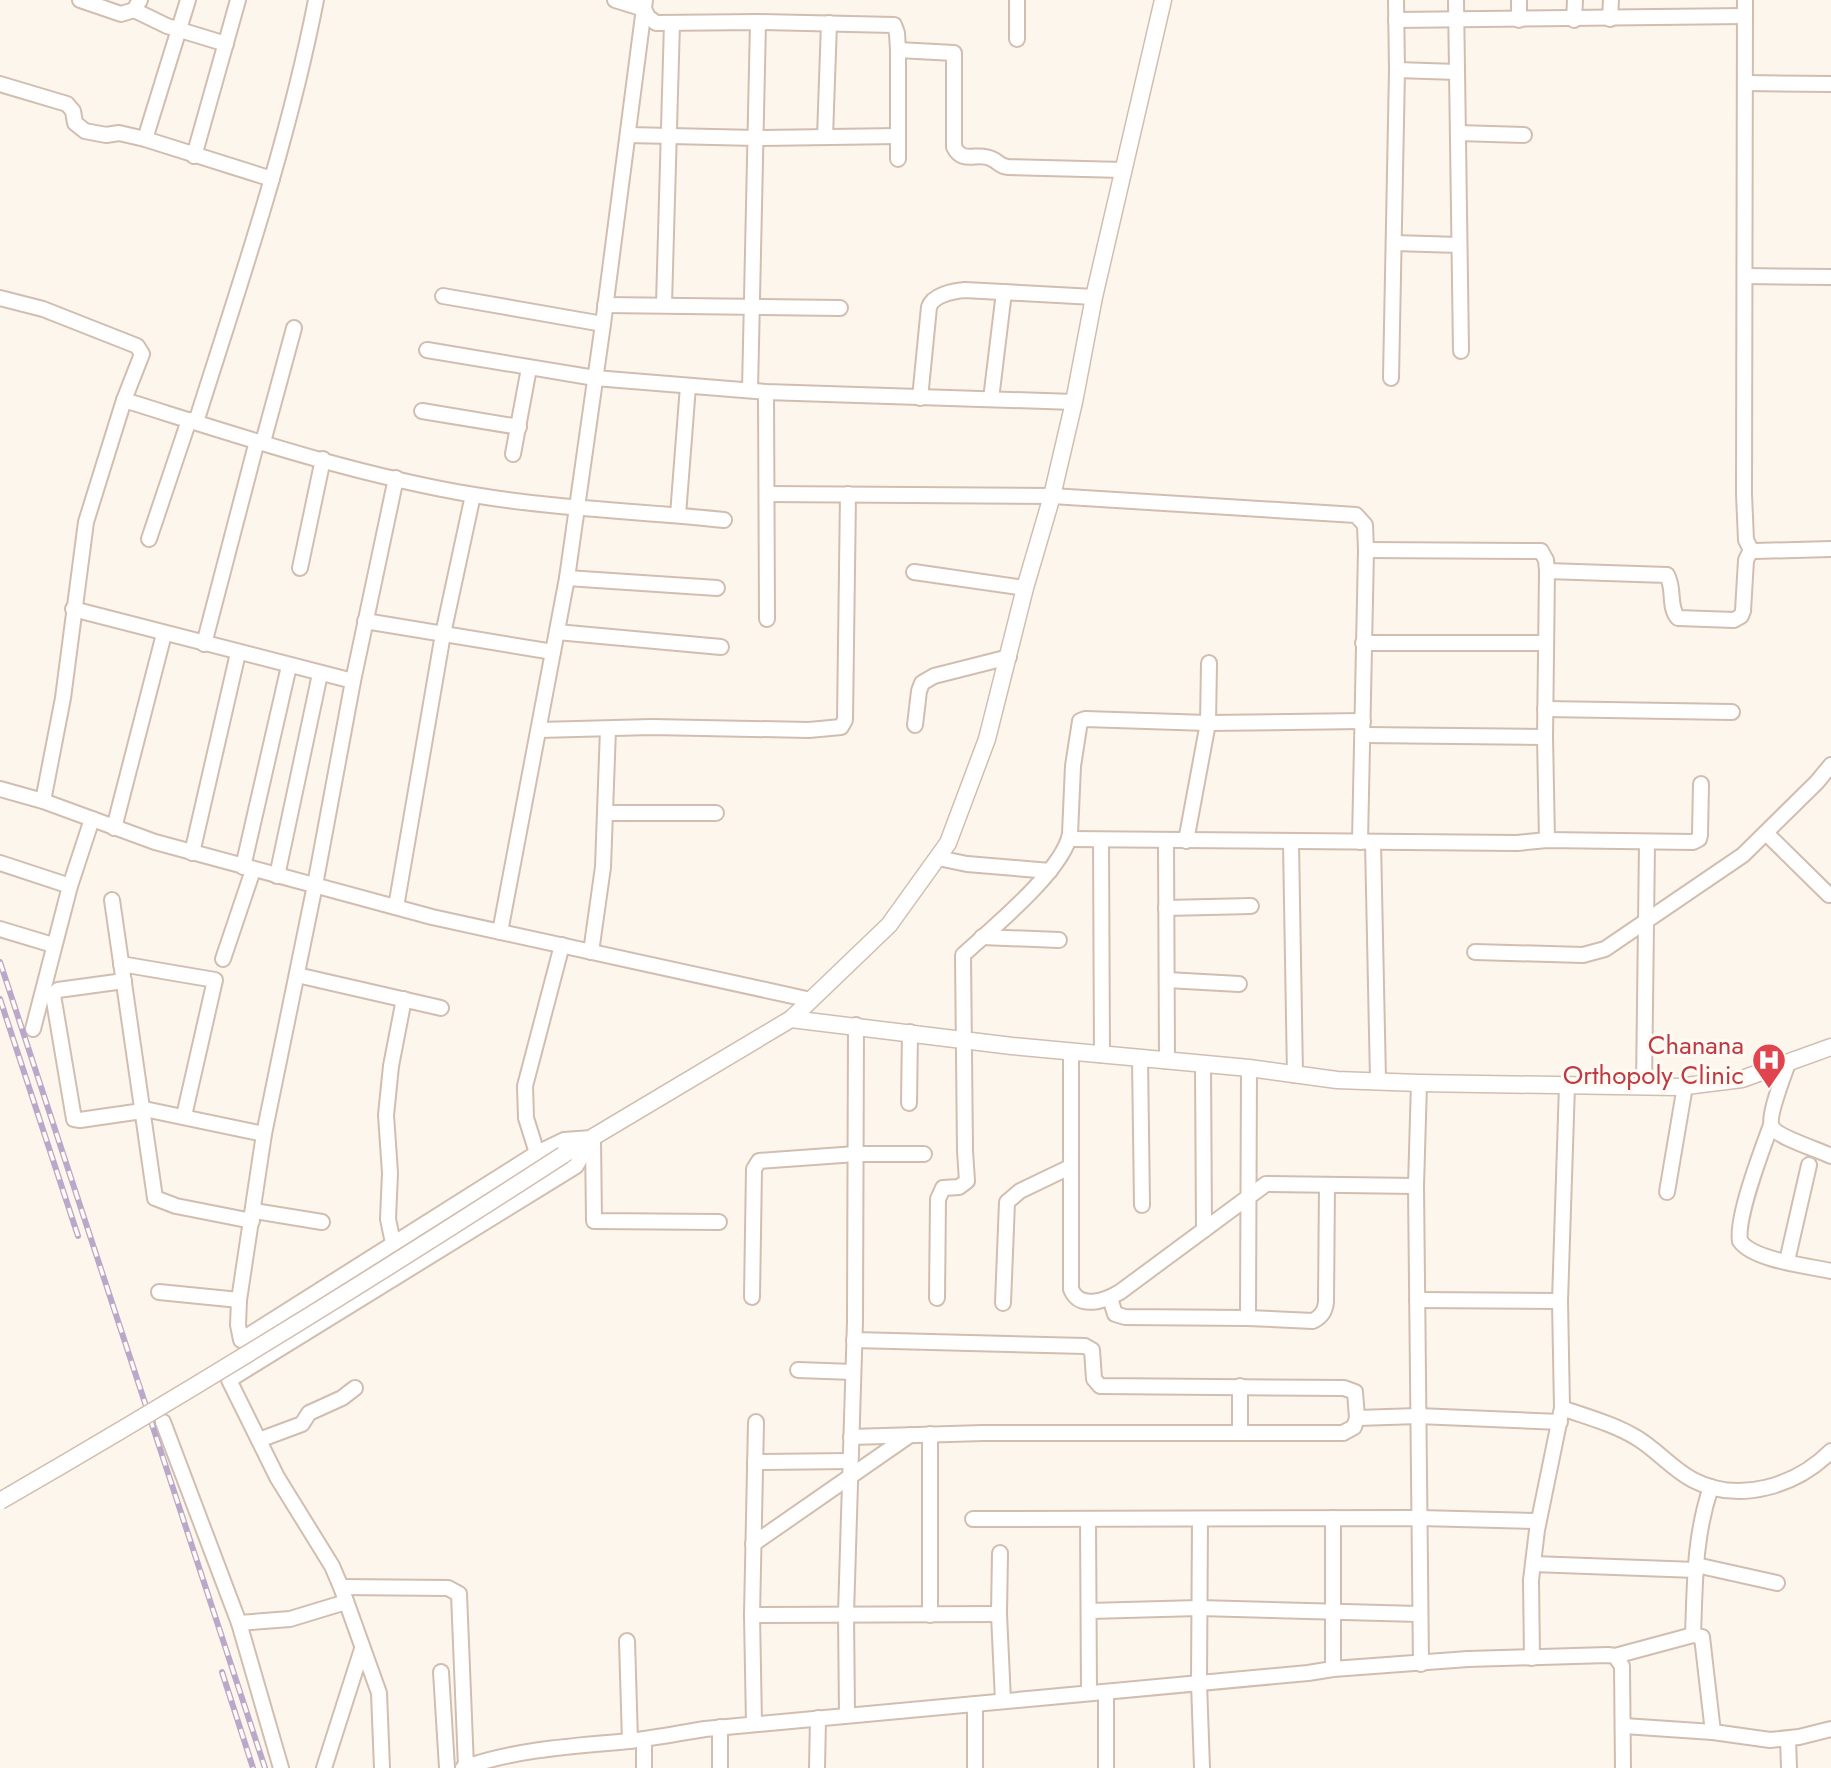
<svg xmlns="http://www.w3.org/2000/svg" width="1831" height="1768" viewBox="0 0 1831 1768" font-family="Jost,sans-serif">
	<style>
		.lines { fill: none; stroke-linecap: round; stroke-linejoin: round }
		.minor-casing { stroke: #d1beb0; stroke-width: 18 }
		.tertiary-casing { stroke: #d1beb0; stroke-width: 19 }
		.minor { stroke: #fff; stroke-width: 14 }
		.tertiary { stroke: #fff; stroke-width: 16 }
		.rail-casing { stroke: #b9a8c9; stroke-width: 6 }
		.rail { stroke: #fffaf3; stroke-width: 3.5; stroke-dasharray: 10; stroke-linecap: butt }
		.tertiary-bridge-casing { stroke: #d1beb0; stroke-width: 19; stroke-linecap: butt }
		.tertiary-bridge { stroke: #fff; stroke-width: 16 }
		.labels { text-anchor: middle; stroke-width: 6; stroke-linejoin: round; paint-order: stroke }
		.health-label { font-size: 26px; fill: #be3a42; stroke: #fffaf3; text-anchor: end }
	</style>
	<rect width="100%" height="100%" fill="#fdf6ec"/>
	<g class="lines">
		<g class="minor-casing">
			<g id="minor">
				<polyline points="80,0 121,14 134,10 140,0"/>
				<polyline points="615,0 644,9 648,17 656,23 758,22 894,25 897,33 898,50 898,159"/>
				<polyline points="1017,0 1017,39"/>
				<polyline points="1456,0 1461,351"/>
				<polyline points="1519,0 1519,20"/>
				<polyline points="1745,0 1744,494 1746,540 1751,550 1755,551 1831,549"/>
				<polyline points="134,10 167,26 226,44"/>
				<polyline points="1610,19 1611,0"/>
				<polyline points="1396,20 1745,16"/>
				<polyline points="1574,20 1575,0"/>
				<path d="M 898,50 L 954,53 L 954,147 C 963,165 978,151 992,159 C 999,162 999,166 1008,167 L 1123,170"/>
				<polyline points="1397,70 1457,72"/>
				<polyline points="1745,83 1831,84"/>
				<polyline points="0,84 67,104 73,111 75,123 85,131 106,135 119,133 145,139 272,179"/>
				<polyline points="1458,133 1524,135"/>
				<polyline points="628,135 756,138 898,136"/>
				<polyline points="825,137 829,23"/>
				<polyline points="145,139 188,0"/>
				<polyline points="194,156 238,0"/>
				<polyline points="1394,243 1459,245"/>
				<polyline points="1745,276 1831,277"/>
				<polyline points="443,296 603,324"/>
				<polyline points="0,298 43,309 137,346 142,354 124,400 86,522 63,698 43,801"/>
				<polyline points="664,304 672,23"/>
				<polyline points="605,305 840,308"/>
				<polyline points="427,350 595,378 766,392 1074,402"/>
				<polyline points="1391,378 1397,70 1396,0"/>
				<polyline points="750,390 758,22"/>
				<polyline points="766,392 767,619"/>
				<path d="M 920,398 L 929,307 C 933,295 953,291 965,290 L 1094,297"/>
				<polyline points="991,399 1004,292"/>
				<path d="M 124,400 C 239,436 355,475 474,495 C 557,509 640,511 724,520"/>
				<polyline points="422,411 519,427"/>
				<path d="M 196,422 C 240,283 288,143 316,0"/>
				<polyline points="263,442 294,328"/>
				<polyline points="513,454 529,368"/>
				<polyline points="396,478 353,681 315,885 264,1134 239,1300 238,1325 241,1340 537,1153 564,1140 592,1138"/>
				<polyline points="768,494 1052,496 1356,515 1365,525 1366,550 1360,842"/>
				<polyline points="678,515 688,386"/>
				<polyline points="149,539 189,420"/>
				<polyline points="1366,550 1534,551 1541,551 1546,560 1547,571 1545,737 1547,840"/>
				<polyline points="300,568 323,459"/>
				<path d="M 1547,571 L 1667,575 C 1675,589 1668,607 1678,618 L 1734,620 L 1741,616 L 1743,611 L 1746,560 L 1751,550"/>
				<polyline points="914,572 1025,588"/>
				<polyline points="567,578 717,588"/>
				<polyline points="73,609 353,681"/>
				<polyline points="365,621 553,652"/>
				<polyline points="557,632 721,647"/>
				<polyline points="1363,643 1545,643"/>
				<polyline points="204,644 257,441"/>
				<polyline points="1545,709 1732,712"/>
				<polyline points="915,725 919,691 922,683 934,676 1009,657"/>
				<polyline points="539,730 652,727 809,730 841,727 845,720 848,494"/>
				<polyline points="1363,735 1545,737"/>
				<polyline points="0,789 43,801 155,842 432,917 811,1000"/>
				<polyline points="606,813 716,813"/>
				<polyline points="114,828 164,634"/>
				<polyline points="1766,833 1829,895"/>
				<polyline points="1069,839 1517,843 1547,840 1693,842 1699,839 1700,835 1701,784"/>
				<polyline points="1101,840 1102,1055"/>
				<polyline points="1166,841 1167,1061"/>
				<polyline points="1186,841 1208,723 1209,663"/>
				<polyline points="1373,842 1378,1080"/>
				<polyline points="1291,843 1295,1075"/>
				<polyline points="192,853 238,653"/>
				<polyline points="938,858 967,864 1050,871"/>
				<polyline points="0,863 70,886"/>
				<polyline points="243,867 289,666"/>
				<polyline points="277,876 320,674"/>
				<polyline points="112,900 155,1198 176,1206 252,1221"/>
				<polyline points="396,907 443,634 473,495"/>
				<polyline points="1166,908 1251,906"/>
				<polyline points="0,929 53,945"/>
				<polyline points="500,932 567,578 603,324 645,0"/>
				<polyline points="982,937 1059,940"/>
				<polyline points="591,952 603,867 608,729"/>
				<polyline points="1475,952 1583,955 1605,949 1743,855 1817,782 1831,765"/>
				<polyline points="223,959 253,870"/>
				<polyline points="121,964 215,980 184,1116"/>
				<polyline points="297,975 441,1008"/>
				<polyline points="1167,980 1239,984"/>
				<polyline points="124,981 58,990 53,995 74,1119 80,1120 149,1110 264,1134"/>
				<polyline points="33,1029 70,886 92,819"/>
				<path d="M 1071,1051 L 1071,1289 C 1079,1310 1105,1301 1120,1292 L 1266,1184 L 1416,1186"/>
				<polyline points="1140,1058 1142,1205"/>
				<path d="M 1788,1063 C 1784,1075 1767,1117 1772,1127 C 1777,1137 1819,1150 1831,1156"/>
				<polyline points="1203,1064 1204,1230"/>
				<polyline points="1419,1083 1416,1186 1421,1664"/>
				<polyline points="1644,1086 1647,843"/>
				<polyline points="909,1103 910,1032"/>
				<path d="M 1771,1125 C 1762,1150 1736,1217 1740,1241 C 1753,1260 1808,1266 1831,1271"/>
				<polyline points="593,1139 594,1221 719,1222"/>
				<polyline points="537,1153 526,1118 525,1086 562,945"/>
				<polyline points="1667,1192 1685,1086"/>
				<polyline points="254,1211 322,1222"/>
				<polyline points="393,1243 388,1219 390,1173 386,1115 391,1066 404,999"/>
				<polyline points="1787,1261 1809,1165"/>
				<polyline points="159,1292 239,1300"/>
				<polyline points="752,1297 754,1169 759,1161 856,1154 924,1154"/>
				<path d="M 937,1298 L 938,1199 L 943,1188 L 959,1187 L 967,1181 L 965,1151 L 963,955 C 991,929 1063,871 1070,834 L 1073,766 L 1080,721 L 1085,719 L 1208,723 L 1363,721"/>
				<path d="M 1110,1298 L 1115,1314 L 1125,1317 L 1248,1318 L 1313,1321 C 1322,1316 1325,1311 1326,1302 L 1327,1185"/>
				<polyline points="1417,1300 1560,1301"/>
				<polyline points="1003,1303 1007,1202 1020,1191 1070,1167"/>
				<polyline points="1248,1318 1249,1068"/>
				<polyline points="798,1370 853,1372"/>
				<path d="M 1562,1408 C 1587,1417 1614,1424 1637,1438 C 1657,1450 1672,1469 1693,1480 C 1739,1504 1796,1486 1831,1451"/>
				<polyline points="1357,1418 1418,1416 1560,1422"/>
				<polyline points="163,1422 239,1623 281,1768"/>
				<polyline points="1240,1432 1240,1386"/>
				<polyline points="930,1434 930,1615"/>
				<polyline points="851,1437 983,1433 1343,1433 1354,1427 1357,1418 1355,1392 1344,1388 1100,1386 1094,1379 1092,1350 1085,1346 854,1340"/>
				<polyline points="259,1440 302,1424 309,1413 342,1398 355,1388"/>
				<polyline points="755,1462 850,1461"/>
				<polyline points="1333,1518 1333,1669"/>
				<polyline points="973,1519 1420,1518 1538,1521"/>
				<polyline points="1088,1519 1089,1693"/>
				<polyline points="1200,1519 1199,1683 1202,1768"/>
				<polyline points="753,1544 910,1435"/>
				<polyline points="1000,1553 999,1614 1003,1701"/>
				<polyline points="1533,1564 1696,1570"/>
				<polyline points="1696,1565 1777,1583"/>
				<polyline points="341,1587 448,1588 459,1594 466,1767"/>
				<polyline points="1089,1611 1199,1608 1419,1614"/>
				<polyline points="752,1615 999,1614"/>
				<polyline points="239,1623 290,1619 346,1602"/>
				<path d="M 1693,1635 C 1695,1584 1694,1537 1711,1487"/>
				<polyline points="627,1641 630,1741"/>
				<polyline points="1615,1656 1693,1635 1702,1637 1713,1732"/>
				<polyline points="1532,1658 1531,1580 1537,1530 1562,1408 1560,1301 1567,1085"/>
				<polyline points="441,1672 447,1768"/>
				<polyline points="847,1715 846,1614 855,1321 856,1025"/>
				<polyline points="754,1724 752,1615 756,1422"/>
				<polyline points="1624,1726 1713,1732 1770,1740 1799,1737 1831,1729"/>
				<polyline points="1788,1739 1789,1768"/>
				<polyline points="324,1768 362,1649"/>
				<polyline points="382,1768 379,1693 341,1587 332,1566 277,1477 229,1380 576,1166 593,1137"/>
				<path d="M 463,1768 C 516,1749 574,1746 630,1741 C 655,1738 680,1733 705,1729 L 1308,1673 L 1333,1669 L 1468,1659 L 1608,1655 L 1615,1656 L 1622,1666 L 1623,1768"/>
				<polyline points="644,1768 644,1739"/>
				<polyline points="720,1768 720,1727"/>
				<polyline points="817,1768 818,1718"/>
				<polyline points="975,1768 975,1704"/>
				<polyline points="1106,1768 1106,1692"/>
			</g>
		</g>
		<g class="tertiary-casing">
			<g id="tertiary">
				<polyline points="791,1019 1012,1046 1249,1068 1337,1080 1419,1083 1678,1087 1742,1079 1831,1047"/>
				<polyline points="563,1155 791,1019 889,925 948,843 987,739 1025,588 1052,496 1074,402 1094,297 1163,0"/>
			</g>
		</g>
		<use href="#minor" class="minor"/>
		<use href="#tertiary" class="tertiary"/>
		<g class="rail-casing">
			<g id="rail">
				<polyline points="0,962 265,1768"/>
				<polyline points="0,999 78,1236"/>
				<polyline points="222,1672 253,1768"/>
			</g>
		</g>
		<use href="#rail" class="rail"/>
		<g class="tertiary-bridge-casing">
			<path id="tertiary-bridge" d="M 0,1501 C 191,1391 378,1275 563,1155"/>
		</g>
		<use href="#tertiary-bridge" class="tertiary-bridge"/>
	</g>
	<defs>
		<g id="hospital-pin" transform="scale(1.75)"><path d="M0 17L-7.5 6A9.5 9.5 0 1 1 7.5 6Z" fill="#e0444e" stroke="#fffaf3"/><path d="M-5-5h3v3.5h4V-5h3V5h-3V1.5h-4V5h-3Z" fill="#fff"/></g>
	</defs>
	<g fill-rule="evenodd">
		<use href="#hospital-pin" x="1769" y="1060"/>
	</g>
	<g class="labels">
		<g class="health-label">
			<text x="1744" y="1054">Chanana<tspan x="1744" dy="30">Orthopoly Clinic</tspan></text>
		</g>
	</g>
</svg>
